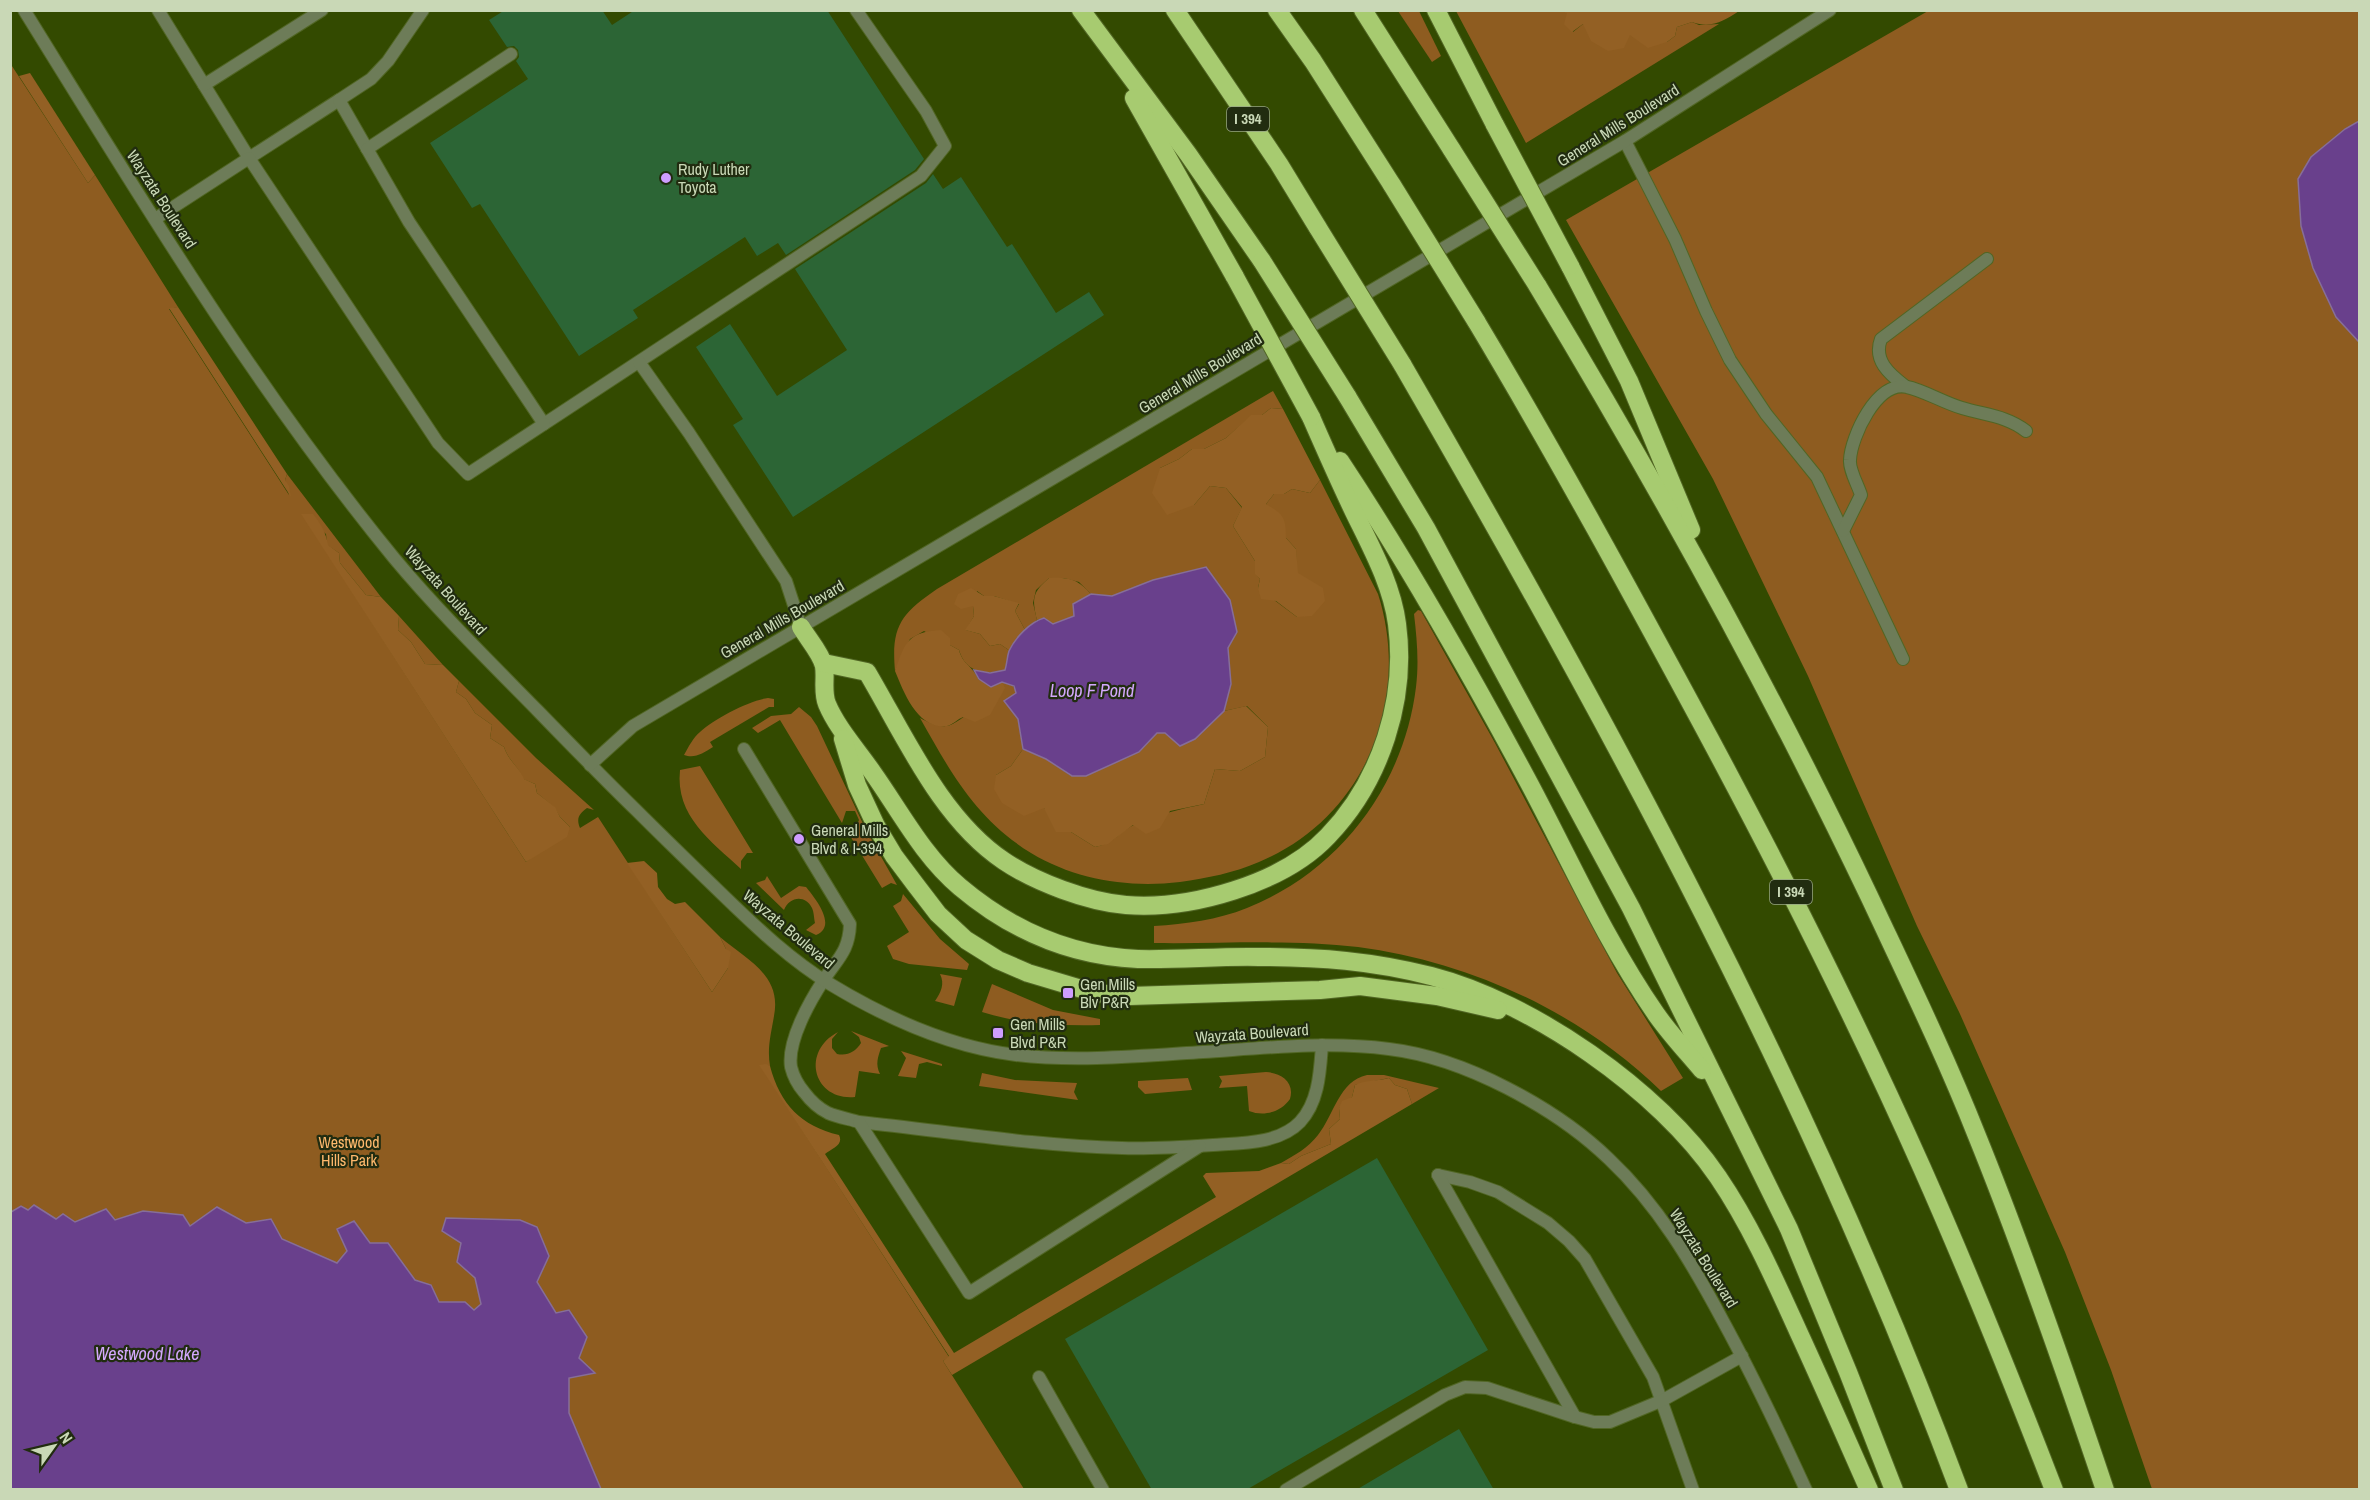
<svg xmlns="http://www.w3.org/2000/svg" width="2370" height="1500" viewBox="0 0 2370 1500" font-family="'Archivo Narrow',sans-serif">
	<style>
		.green { fill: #8e5c20 }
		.forest { fill: #936024 }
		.water { fill: #69408c; stroke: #866e99; stroke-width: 1.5 }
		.building { fill: #2c6535 }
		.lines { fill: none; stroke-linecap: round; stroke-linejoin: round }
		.service-casing { stroke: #516624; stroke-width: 14 }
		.tertiary-casing { stroke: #516624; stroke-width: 14 }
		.motorway-casing { stroke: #516624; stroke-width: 20 }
		.service { stroke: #6d7c58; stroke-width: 12 }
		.tertiary { stroke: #6d7c58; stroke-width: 12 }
		.motorway { stroke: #a7cb70; stroke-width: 18 }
		.motorway-bridge-casing { stroke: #516624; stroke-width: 20; stroke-linecap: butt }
		.motorway-bridge { stroke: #a7cb70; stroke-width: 18 }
		.poi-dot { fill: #cf9dff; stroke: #212c10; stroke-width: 2 }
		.labels { text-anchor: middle; stroke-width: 4.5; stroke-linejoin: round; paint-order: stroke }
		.shield { fill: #212c10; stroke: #97a484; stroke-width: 1.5 }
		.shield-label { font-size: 15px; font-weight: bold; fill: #c9d8b6 }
		.street-label { font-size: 16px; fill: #c9d8b6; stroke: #212c10 }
		.poi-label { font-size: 16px; fill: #c9d8b6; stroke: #212c10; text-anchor: start }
		.park-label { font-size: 16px; fill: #feb86c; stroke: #212c10 }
		.water-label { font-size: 18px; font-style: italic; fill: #d3a8fc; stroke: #212c10 }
	</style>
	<rect width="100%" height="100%" fill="#334a00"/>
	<g class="green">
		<polygon points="1398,11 1419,11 1441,56 1432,62"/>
		<polygon points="1456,11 1561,11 1568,12 1573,32 1583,24 1667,42 1675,36 1677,27 1692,22 1699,25 1719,24 1526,143"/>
		<polygon points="1928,11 2359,11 2359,1489 2152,1489 2111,1370 2065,1252 1960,1014 1917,926 1808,676 1713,479 1566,220"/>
		<path d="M 10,63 L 88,183 L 95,175 L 178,307 L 169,309 L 289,495 L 285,480 L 287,474 L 381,597 L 366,595 L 340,563 L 339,553 L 327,545 L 326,534 L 302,514 L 526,862 L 570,827 L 560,817 L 554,807 L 537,793 L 535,784 L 523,779 C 518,765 509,762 504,747 L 490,738 L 492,725 L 475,713 L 466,699 L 456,692 L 459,681 L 536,758 L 594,810 L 587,808 C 579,814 576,818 580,828 L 598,817 L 712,992 L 728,968 L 726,949 L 720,937 C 747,960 782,975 774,1016 C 771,1034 767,1048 770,1066 L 760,1065 L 949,1357 L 943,1361 L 1024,1489 L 11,1489 Z"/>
		<path d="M 1273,391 L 1283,409 L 1271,408 L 1262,415 L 1251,416 L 1226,438 L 1204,449 L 1192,449 L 1179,459 L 1160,468 L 1194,505 L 1210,486 L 1226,488 L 1242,508 L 1233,526 L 1255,561 L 1255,573 L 1260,579 L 1258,588 L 1297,617 L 1296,549 L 1286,538 L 1266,504 L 1274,494 L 1284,494 L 1292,489 L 1310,493 L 1320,480 L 1378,594 C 1412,700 1365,818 1259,862 C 1234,873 1207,878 1180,882 C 1128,888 1076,880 1031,853 C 976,819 951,773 920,718 C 928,722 937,727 947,726 C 962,723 990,693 1002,682 L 1013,686 L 1017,693 L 1004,701 L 1018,719 L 1023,749 L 1011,766 L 996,775 L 1044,808 L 1071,832 L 1095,847 C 1117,842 1118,832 1136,824 C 1158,814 1181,809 1204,804 L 1215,769 L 1240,771 L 1265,757 L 1268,727 L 1247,706 L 1224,711 L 1231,684 L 1228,648 L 1230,600 L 1206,567 L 1153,580 L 1112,596 L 1091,594 L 1079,582 L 1064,578 L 1049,578 L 1036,590 L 1033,603 L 1037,620 L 1025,630 L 1015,611 L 1019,604 L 994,596 L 984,596 L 977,591 L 973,606 L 974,616 L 966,630 L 980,634 L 990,646 L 1000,644 L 1010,651 L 1005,670 C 985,675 966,673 959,650 L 924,631 L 910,639 L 895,671 C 891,626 901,614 937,589 Z"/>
		<path d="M 1418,610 L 1421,611 L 1495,743 L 1617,973 L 1683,1078 L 1661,1091 C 1580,1012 1470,962 1358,947 C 1293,939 1220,944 1154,943 L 1154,926 C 1186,924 1217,920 1247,908 C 1340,871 1404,785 1416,687 C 1419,663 1417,639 1414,614 Z"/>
		<polygon points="399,616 443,665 425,664 411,642 398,630"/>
		<path d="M 768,698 L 774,699 L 774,707 L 769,707 L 710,742 L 713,747 C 703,753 695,759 684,755 C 689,746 693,738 700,732 C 714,719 750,700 768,698 Z"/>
		<polygon points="799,707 811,717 817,726 865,828 897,885 891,883 882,888 844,826 849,827 857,825 859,820 855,811 846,811 842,823 780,720 758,733 752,728 771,716 791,714"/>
		<path d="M 700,766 L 753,853 L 747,853 L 741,861 L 741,869 C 711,841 675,816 680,770 Z"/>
		<path d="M 767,876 L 781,898 L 799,886 L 806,887 C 815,898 838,926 816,935 L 806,930 L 815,923 C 814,919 814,912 812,908 C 805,894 789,897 784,910 L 756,883 L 765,880 Z"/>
		<polygon points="903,894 940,939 969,964 967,970 909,964 893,959 887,946 909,932 893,906 901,901"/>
		<path d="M 940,974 L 962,978 L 954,1006 L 935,1001 C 941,992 945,984 940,974 Z"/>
		<path d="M 992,984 L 1053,1010 L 1100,1019 L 1100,1025 C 1061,1026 1020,1024 982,1012 Z"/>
		<path d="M 851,1031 L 889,1046 L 881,1048 C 878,1057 875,1064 880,1074 L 859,1071 L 855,1097 C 814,1101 800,1052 838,1032 L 832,1039 L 832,1048 L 837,1054 C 848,1056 855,1052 861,1043 L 859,1037 Z"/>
		<polygon points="901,1051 942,1064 942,1066 927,1062 919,1064 916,1078 898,1076 906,1058"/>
		<path d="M 1266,1072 C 1281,1073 1295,1082 1290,1099 C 1281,1112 1264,1117 1249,1111 L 1247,1086 L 1219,1088 L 1222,1081 L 1219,1076 Z"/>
		<polygon points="982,1073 1015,1080 1077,1083 1074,1092 1078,1100 979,1086"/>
		<path d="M 1367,1075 L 1384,1075 L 1439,1088 L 1412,1104 L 1407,1089 L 1395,1085 L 1389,1078 L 1355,1085 L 1352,1097 L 1339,1108 L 1340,1119 L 1329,1129 L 1331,1144 L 1301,1156 L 1289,1164 L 1281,1163 C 1295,1155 1308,1148 1318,1135 C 1334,1115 1339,1081 1367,1075 Z"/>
		<polygon points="1188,1078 1192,1090 1145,1094 1138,1087 1138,1081"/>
	</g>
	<g class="forest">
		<path d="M 1561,11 L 1739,11 C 1724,21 1711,29 1692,22 L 1677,27 L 1675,36 L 1667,42 L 1648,48 L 1630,35 L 1624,48 L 1608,51 L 1591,41 L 1583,24 L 1572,32 L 1564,24 L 1567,13 Z"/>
		<polygon points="30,73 95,175 88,183 19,76"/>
		<polygon points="178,307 287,474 285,480 289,486 291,497 169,308"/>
		<path d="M 1271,408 L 1283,409 L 1320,480 L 1310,493 L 1292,489 L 1284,494 L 1274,494 L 1266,504 C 1283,514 1286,517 1286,538 L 1296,549 L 1298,573 L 1323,588 L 1325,601 L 1312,616 L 1297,617 L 1276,601 L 1261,599 L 1258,588 L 1260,579 L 1255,574 L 1255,561 L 1233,526 L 1242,507 L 1226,488 L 1210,486 L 1194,505 L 1167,515 L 1152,493 L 1160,468 L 1179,459 L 1192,449 L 1204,449 L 1226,438 L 1251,415 L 1262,415 Z"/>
		<path d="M 301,514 L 313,514 C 321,524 326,533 328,545 L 339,553 L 340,563 L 366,595 L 381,597 L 399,616 L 398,630 L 411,642 L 425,664 L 443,665 L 459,681 L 456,692 L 466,699 L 475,713 L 492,725 L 490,738 L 504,747 C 509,762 518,765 524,779 L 535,784 L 537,793 L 555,807 L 560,817 L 570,827 L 567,837 L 526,862 Z"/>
		<path d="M 1049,578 C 1070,577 1077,579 1091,594 L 1073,604 L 1075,616 L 1053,624 L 1044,618 L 1037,620 C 1032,598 1032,593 1049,578 Z"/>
		<polygon points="971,588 984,596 994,596 1019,603 1015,611 1025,630 1010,651 1000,644 990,646 980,634 965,630 974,616 973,606 961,609 954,604 958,594"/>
		<path d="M 941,630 L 950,638 L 950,645 L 959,650 C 963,665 972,665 979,680 L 1002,682 L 1005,688 L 990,715 L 975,722 L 963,717 C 958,719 952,725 947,726 C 918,730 904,693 895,671 C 905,642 908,632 941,630 Z"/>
		<polygon points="1246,706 1268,727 1265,757 1240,771 1215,769 1204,804 1170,811 1160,828 1146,834 1133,825 1108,844 1095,847 1071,832 1056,832 1044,808 1024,816 1002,803 994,789 996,775 1011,766 1023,749 1046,759 1071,776 1139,752 1157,733 1165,733 1195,739 1224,711"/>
		<polygon points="644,861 657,873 658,887 667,899 675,904 685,902 720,937 726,949 731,952 728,968 712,992 627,863"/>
		<path d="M 766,1064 L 770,1066 C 780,1104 801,1126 839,1135 C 844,1145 832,1148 825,1154 L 954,1353 L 1216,1197 L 1203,1176 L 1206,1173 L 1259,1171 L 1281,1163 L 1289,1164 L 1301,1156 L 1331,1144 L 1329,1129 L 1340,1119 L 1339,1108 L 1342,1101 L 1352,1097 L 1355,1085 C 1364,1080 1378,1081 1389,1078 L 1395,1085 L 1407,1089 L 1412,1104 L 952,1375 L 943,1361 L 949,1356 L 759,1065 Z"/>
	</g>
	<g class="water">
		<polygon points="2359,121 2359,342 2336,317 2313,268 2301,226 2298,179 2311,157 2345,129"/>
		<path d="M 1206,567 L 1230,600 L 1237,632 L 1228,648 L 1231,684 L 1224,711 L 1195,739 L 1180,746 L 1165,733 L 1157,733 L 1139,752 L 1086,776 L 1072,776 L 1046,759 L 1023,749 L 1018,719 L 1004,701 L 1016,693 L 1014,686 L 1002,682 L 991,687 L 979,679 L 974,670 L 990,673 L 1005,670 C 1007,664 1007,657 1009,651 C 1015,638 1030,622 1044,618 L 1053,624 L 1074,616 L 1073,604 L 1091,594 L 1112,596 L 1153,580 Z"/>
		<polygon points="34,1205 56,1219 63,1214 75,1222 106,1209 115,1220 143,1211 183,1215 190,1226 217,1207 246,1223 271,1219 282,1239 337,1263 347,1251 337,1229 354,1221 370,1243 388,1243 415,1280 431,1285 439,1302 465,1302 474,1310 481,1304 475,1278 457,1262 461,1243 442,1231 446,1218 520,1220 537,1227 549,1256 537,1282 556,1313 569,1310 587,1337 579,1358 595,1373 569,1378 569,1413 601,1489 11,1489 11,1212 21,1206 28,1210"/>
	</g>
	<g class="building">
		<polygon points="505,10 602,10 612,25 635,10 827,10 924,159 915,170 786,255 778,243 757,256 745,237 633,310 638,318 579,356 480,204 472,208 430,143 528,79 516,61 519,57 518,50 514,46 507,47 489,20"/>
		<polygon points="933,174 943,189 961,177 1007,247 1012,244 1056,313 1089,292 1104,315 793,517 733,425 743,419 696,347 730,324 777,396 847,350 795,269 926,183"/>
		<polygon points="1377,1158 1488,1350 1246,1490 1152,1490 1065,1339"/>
		<polygon points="1459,1429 1494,1490 1356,1490"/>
	</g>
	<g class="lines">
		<g class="service-casing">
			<g id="service">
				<polyline points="158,10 249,158 339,100"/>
				<polyline points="423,10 388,61 371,79 339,100 409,222 544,424 921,176 945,146 926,111 856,10"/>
				<polyline points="204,85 322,10"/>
				<polyline points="1625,141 1675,239 1706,311 1730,360 1766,414 1817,477 1903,659"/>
				<polyline points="367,149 511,54"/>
				<polyline points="155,219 249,158 438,443 468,474 544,424"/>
				<polyline points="639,362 689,433 786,581 801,627"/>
				<path d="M 1905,386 C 1889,374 1873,360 1881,339 L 1987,259"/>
				<path d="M 1843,531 L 1861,495 C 1858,485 1849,470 1850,460 C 1851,437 1877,380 1907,387 C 1923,390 1944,403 1962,408 C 1985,415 2007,416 2026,431"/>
				<path d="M 744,749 L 850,924 C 849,952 837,959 823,981 C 810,1001 787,1041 791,1067 C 793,1075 798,1085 804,1092 C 810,1100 818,1108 828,1113 C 837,1117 849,1119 859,1122 C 946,1131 1035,1146 1122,1148 C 1152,1149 1183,1147 1213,1145 C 1241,1143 1279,1144 1300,1122 C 1319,1102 1320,1071 1322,1045"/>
				<polyline points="859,1122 969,1293 1200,1146"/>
				<polyline points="1438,1175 1470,1182 1498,1192 1548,1223 1569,1241 1585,1259 1653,1377 1693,1490"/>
				<polyline points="1438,1175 1575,1417"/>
				<polyline points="1039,1377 1103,1490"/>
				<polyline points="1286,1490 1445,1395 1465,1387 1487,1388 1575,1417 1594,1422 1610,1422 1663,1400 1742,1356"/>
			</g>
		</g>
		<g class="tertiary-casing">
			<g id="tertiary">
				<path d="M 24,10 C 140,197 254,387 394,558 C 439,612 490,662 539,712 C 571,745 603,778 636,810 C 665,839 695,868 725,897 C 757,928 792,961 830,984 C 886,1018 950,1047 1016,1055 C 1077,1062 1141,1056 1203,1052 C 1264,1048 1327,1041 1389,1049 C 1431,1054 1470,1069 1507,1088 C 1544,1107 1579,1130 1609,1159 C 1658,1205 1692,1263 1723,1321 C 1753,1376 1780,1433 1806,1490"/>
				<polyline points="590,765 633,726 1625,141 1830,10"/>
			</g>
		</g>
		<g class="motorway-casing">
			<g id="motorway">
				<polyline points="1081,10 1188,154 1262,261"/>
				<polyline points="1175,10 1279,164 1318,228"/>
				<polyline points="1277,10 1313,61 1392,185"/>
				<polyline points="1363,10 1452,150"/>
				<polyline points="1436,10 1495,125"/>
				<polyline points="1134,98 1235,277"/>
				<polyline points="1570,266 1629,381 1691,530"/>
				<path d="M 1537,285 C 1657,484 1770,688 1870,898 C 1907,977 1945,1055 1977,1136 C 2024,1252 2065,1371 2105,1490"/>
				<path d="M 1476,321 C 1558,458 1634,598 1710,739 C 1785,879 1857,1022 1922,1168 C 1969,1274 2012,1381 2054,1490"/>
				<path d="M 1402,364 C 1612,727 1812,1096 1959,1490"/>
				<polyline points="1347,396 1426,528 1631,908 1789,1229 1848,1372 1894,1490"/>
				<path d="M 1340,461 C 1409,565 1470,673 1529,783 C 1570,860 1606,942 1656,1014 C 1670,1034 1687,1052 1702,1070"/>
				<path d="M 801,627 C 808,639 821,653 824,666 C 826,678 822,692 827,704 C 837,728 858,751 873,773 C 900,811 923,856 960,887 C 1011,930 1070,956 1138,959 C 1179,960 1219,956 1259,957 C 1320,957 1372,961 1431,976 C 1532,1002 1659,1090 1718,1177 C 1750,1224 1774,1278 1798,1331 C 1822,1383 1845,1436 1869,1490"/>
				<path d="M 824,663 L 867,672 C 905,736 941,819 1004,861 C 1035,882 1088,902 1126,905 C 1190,910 1283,884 1328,836 C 1381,781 1407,699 1397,624 C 1392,585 1371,547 1354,512 C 1339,481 1325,449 1311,417"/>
				<polyline points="843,739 857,785 876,826 894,856 915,884 938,914 966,940 998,960 1028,973 1095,993 1130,996 1320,990 1360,986 1437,996 1498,1010"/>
			</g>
		</g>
		<use href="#service" class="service"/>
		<use href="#tertiary" class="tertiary"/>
		<use href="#motorway" class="motorway"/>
		<g class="motorway-bridge-casing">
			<g id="motorway-bridge">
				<polyline points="1495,125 1570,266"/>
				<polyline points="1452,150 1537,285"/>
				<polyline points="1392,185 1476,321"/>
				<polyline points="1318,228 1402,364"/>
				<polyline points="1262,261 1347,396"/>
				<polyline points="1235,277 1311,417"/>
			</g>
		</g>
		<use href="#motorway-bridge" class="motorway-bridge"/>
	</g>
	<g class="poi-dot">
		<circle cx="666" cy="178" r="6"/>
		<circle cx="799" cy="839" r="6"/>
		<rect x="1062" y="987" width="12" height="12" rx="3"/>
		<rect x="992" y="1027" width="12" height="12" rx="3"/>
	</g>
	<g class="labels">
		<g class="shield">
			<rect x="1227" y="107" width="42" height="24" rx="4.5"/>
			<rect x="1770" y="880" width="42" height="24" rx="4.5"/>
		</g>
		<g class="shield-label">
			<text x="1248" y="124">I 394</text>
			<text x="1791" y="897">I 394</text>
		</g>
		<g class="street-label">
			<text transform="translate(1618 125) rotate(-32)" y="6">General Mills Boulevard</text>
			<text transform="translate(162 199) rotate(57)" y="6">Wayzata Boulevard</text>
			<text transform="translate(1200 373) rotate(-31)" y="6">General Mills Boulevard</text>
			<text transform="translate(446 590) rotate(48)" y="6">Wayzata Boulevard</text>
			<text transform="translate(782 619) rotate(-30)" y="6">General Mills Boulevard</text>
			<text transform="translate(789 929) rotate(40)" y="6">Wayzata Boulevard</text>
			<text transform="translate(1252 1033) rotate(-4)" y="6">Wayzata Boulevard</text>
			<text transform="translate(1704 1258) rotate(58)" y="6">Wayzata Boulevard</text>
		</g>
		<g class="poi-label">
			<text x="678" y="175">Rudy Luther<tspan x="678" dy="18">Toyota</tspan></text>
			<text x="811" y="836">General Mills<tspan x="811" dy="18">Blvd &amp; I-394</tspan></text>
			<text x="1080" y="990">Gen Mills<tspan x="1080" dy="18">Blv P&amp;R</tspan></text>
			<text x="1010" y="1030">Gen Mills<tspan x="1010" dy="18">Blvd P&amp;R</tspan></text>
		</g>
		<g class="park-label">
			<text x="349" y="1148">Westwood<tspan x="349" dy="18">Hills Park</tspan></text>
		</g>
		<g class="water-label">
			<text x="1092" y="697">Loop F Pond</text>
			<text x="147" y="1360">Westwood Lake</text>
		</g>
	</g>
	<rect width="2370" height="1500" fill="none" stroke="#c9d8b6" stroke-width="24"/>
	<g transform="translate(54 1446) rotate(56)" stroke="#212c10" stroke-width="4.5" paint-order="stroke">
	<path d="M0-4.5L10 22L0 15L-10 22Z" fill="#c9d8b6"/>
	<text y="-9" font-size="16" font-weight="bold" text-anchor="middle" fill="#c9d8b6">N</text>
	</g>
</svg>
